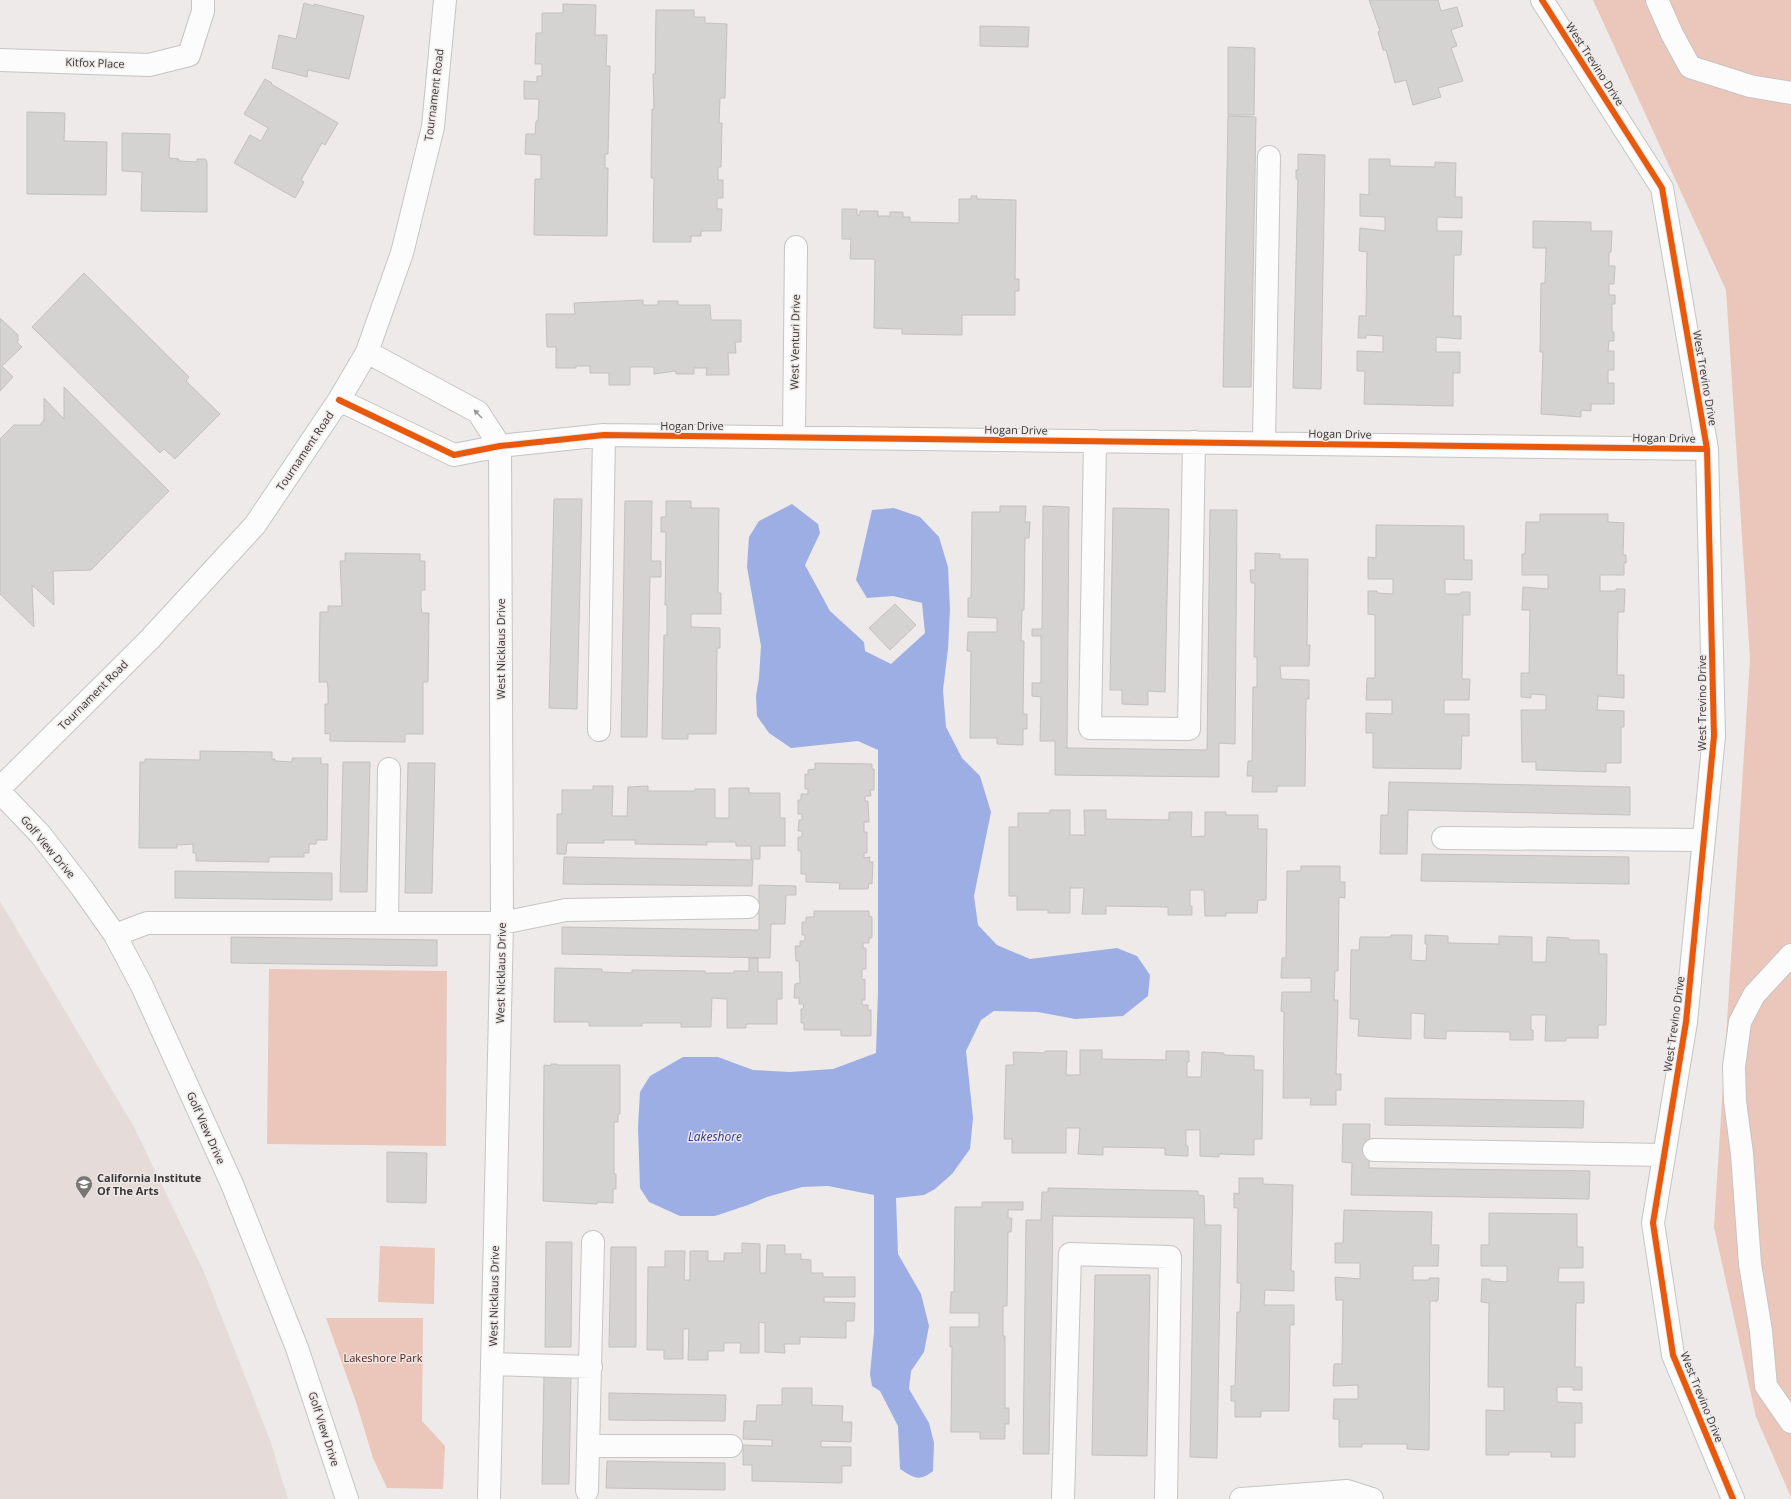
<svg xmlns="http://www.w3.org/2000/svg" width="1791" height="1499" viewBox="0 0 1791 1499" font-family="'Open Sans',sans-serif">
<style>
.built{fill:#e5dcd9}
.green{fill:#ebc6bb}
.water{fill:#9daee5}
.building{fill:#d5d3d2;stroke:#c3c1c0}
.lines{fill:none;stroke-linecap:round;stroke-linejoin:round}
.minor-casing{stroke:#c6c4c4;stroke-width:24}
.minor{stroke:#fcfcfc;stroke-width:22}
.cycleway-casing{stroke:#eee9e8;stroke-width:8}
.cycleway{stroke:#e8590c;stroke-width:6}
.oneway{fill:#9b9a9a}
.labels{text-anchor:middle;stroke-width:3;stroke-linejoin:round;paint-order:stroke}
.street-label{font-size:11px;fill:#3a3837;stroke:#eee9e8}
.poi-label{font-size:11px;font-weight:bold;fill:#3a3837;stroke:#eee9e8;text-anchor:start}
.park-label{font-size:11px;fill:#531909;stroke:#eee9e8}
.water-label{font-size:12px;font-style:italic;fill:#253691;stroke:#eee9e8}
</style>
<rect width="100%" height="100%" fill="#edeae9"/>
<path class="built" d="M0,901L134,1127L204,1272L270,1440L288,1499H0Z"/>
<path class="green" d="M1593,0H1791V1497L1756,1417L1714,1227L1750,659L1726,290Z
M269,969L447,971L446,1146L267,1144Z
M380,1246L435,1248L434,1304L378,1302Z
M326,1318H423L422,1421L445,1446L443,1489L387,1488L373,1458L356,1402Z"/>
<path class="water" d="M792,504L818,524L820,533L805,565L830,611L864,642L865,651L891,664L925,633L922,603L893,596L867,598L856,580L872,510L894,508L920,517L939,537L948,567L950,609L948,649L943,690L946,727L962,758L980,776L991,812L974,896L978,925L997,945L1030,959L1117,948L1137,956L1150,975L1148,996L1123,1016L1075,1019L1038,1012L994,1011L981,1020L966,1051L973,1118L970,1149L952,1174L935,1189L924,1195L896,1198L898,1254L921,1294L929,1326L924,1352L911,1371L909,1389L929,1423L934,1443L933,1471C919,1482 914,1478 900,1469L898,1426L880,1391L872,1386L870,1374L874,1332V1195L828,1186L802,1187L767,1197L748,1205L715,1216H680L649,1202L640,1188L638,1127L640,1092L650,1076L683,1057H718L753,1070L790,1072L833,1069L876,1053L878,991V750L858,741L791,748L769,733L757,716L756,696L759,678L761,646L747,567L749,537L759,521Z"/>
<path class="building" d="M1369,0H1438L1441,11L1457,7L1463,26L1451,30L1457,46L1451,48L1463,81L1438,88L1441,97L1413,105L1406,80L1395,83L1386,50H1383L1378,32L1380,31Z
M304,3L314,6V4L364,16L349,79L308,70L307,77L272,68L279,35L296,39Z
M563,4L596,5L595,35H607L606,66H610L608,154H605V168H608L607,236L534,235L535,179H541V155L525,154L526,134H535L536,121H538L539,99H524V81L537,82V76H542V64H535L536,33H542V13H563Z
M656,10H694V17H705V23L727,24L725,98H720L719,123H722L721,167H718V180H723V198H717V209H722L721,231H701V236H691V242H653L654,178H651L652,109H654L653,74H655Z
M980,26L1029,27L1028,47L980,46Z
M1228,47L1255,48L1254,115H1228Z
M265,79L272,83L271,84L338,123L325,145L322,143L301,180L304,182L295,198L234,163L250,135L261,141L268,128L244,114Z
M27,112L65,113L64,141L107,142L106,195L27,194Z
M1228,116L1256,117L1251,387H1223Z
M122,133L170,134L169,158L179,159V161L197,162V159H205L207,161V212L141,211L142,172L122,171Z
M1298,154L1325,155L1321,389L1293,388L1298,179H1296V170H1298Z
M1369,159H1390V166L1435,167V162L1456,163L1455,197H1462V218L1437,217V231H1462L1461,255H1454L1453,316H1461V339L1436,337V352H1460V373H1453V406L1364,404L1365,371H1357V351L1383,352V336L1366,335V338H1358L1359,316H1366L1367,252L1359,251L1360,228L1385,231V217L1360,216V194L1369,195Z
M971,196H977V199L1016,200L1015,279H1019V291H1015V315H962V335L902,334V329L874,328L875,259H850L851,239H842V209H857V215H860V211H878V216H890V212H903V217H910V222L959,223V199H971Z
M1533,221L1591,222V231H1612L1611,252H1609V266H1615L1614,284H1609V295H1615V304H1612V332H1614V341H1609L1608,351H1614V370H1608V383H1614V404H1591V411L1581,410V417L1541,414L1543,352H1540L1541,283H1545L1546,248H1533Z
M84,273L189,377L186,381L220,414L175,459L164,449L160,453L32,327Z
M643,300V305H658V301H678V305H710L711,320H741V342H735L736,353H728L729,375H706L707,368H694V374H676V371L654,374V367H630V385H609V373H590V366H576V368H556V347H547L546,314H575L574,303Z
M0,318L18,335V341L17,342L22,347L2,366L13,377L0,391Z
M64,387L169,491L91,570L53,571L54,605L32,585L34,627L0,594V439L14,425H40L44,420V398L64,419Z
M554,499H582L577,709L549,708Z
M625,501H652L651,561H661V577H650L647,737H621Z
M666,501H691V508H719L718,593H721V614H691V627L720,628V648H717L716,734H688V739H662L664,635H667V605H665L666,532H661V517H666Z
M1000,506H1026L1025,522H1030L1029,538H1025L1024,610H1022L1021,641H1024L1023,714H1027V729H1023V745L997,744V738H970L971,651H967L968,632H997V618L968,617V598H971L972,512H1000Z
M1043,506L1069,507L1067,748L1207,750L1210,510H1237L1235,744L1219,743V777L1055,775V741H1040L1041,697L1032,696V683H1041V636H1032V629H1042Z
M1113,508L1169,509L1165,692L1148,691V705L1122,704V690H1110Z
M1540,514H1608V522L1624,523L1623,555H1626V563H1624V575H1600V591H1616V589H1625L1624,612H1618L1617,675H1624V698L1598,696L1597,710L1624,711V727H1621V763H1606V772L1536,770V762H1522L1521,710H1546V695L1531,694V698L1521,697V673H1529L1530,610H1522L1523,587L1548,589V575H1522V554H1525L1526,522H1540Z
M1376,525L1464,526V560H1472V580L1445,579V594H1461V592H1470V615H1463L1462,679H1470L1469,700H1444V714H1469V736H1462L1461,769L1373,768V733H1366V713L1392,714V700H1366L1367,678H1375V615L1368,614V591H1377V593L1393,594V579H1368V557L1376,558Z
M345,553L420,554V561H425V590H421V607L422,613H429L428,682H423V734H405V742L330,741V733L325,734V704H328V688L327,682H319L320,612H328V606H342L340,561H345Z
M1255,553L1280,554V559H1308L1307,645H1310L1309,666H1280L1281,679L1309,680V699H1306L1305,786H1277V792H1252L1253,776H1247L1248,761H1252L1253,687H1257V657H1254L1255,583H1251L1250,570H1255Z
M895,604L916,625L890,650L869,628Z
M200,751L272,752V759H275V761L292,762V758H321V764H328L327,840H317L316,844H309V853H304V857H269V862L196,861V853H193V844L177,845V848H139L140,762H145V759L200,760Z
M343,762H370L367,892H340Z
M408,763H435L432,893H405Z
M815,763L872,764V769H874V790H870L871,796H865V801H868L869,822H864V832H867V853H864V858L870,857L869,862H873L872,884L869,883L868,889H839L840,883L806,882V874H801V851H798V837H802V831H798L799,820H802V814H798V800H801V794H808V789H805V774L808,775V770L815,769Z
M1389,782L1630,787V815L1408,810L1407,854H1380L1381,815H1388Z
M593,786H613L612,816H627L628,787L648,786V791H695V789H715V818H729V788H749V793H780V818H785V846H760V859H751V846H736V842H707V845L635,844V840H604V843H567L566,854H557V814H562V790H593Z
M1050,810H1070V835H1085L1084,810H1106V819L1169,820V812H1192L1191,837L1205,836V812H1226V815H1258V829H1267L1266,900H1258L1257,913H1226V916H1205L1204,890H1190V906H1192V915H1168V907L1106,906V914H1082L1084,888H1070V913H1048V910H1017V896H1009V827H1018V813H1050Z
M1422,854L1629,857V884L1421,881Z
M564,857L753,860L752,886L563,884Z
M1301,866H1340V882H1345V898L1339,897L1338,971H1335L1334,1000H1338L1336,1074H1341V1090H1336V1105H1310L1311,1098H1283L1284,1012L1281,1011L1282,992H1311V978H1281L1282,958H1286L1287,871H1301Z
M175,871L332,873V900L175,898Z
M759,885L796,886V895H786L785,924H771L770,958L562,954V927L759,930Z
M814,911H869V916L872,917V938H869V943H863V948H866V969H862V980L865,979V1000H862V1005H868V1010H871V1036H841V1030H804V1023H801V1009H803L804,1004H799V998H794L795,984L800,983L799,961H796L795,946H800V941H805V935H802V922H806V917H814Z
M1391,935H1412L1411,960L1426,961L1427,944H1425V935L1448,936V943L1499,944V936L1532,937V962H1546L1547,937L1569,938V940H1599V954H1607L1606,1025H1598V1038H1566V1041H1545L1546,1015H1531V1030H1533V1040H1510V1032L1446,1031V1039L1424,1038L1425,1014L1411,1013V1039L1358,1036L1359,1019H1350L1351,950H1359L1360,937H1391Z
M231,937L437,940V966L231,963Z
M749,958H758V972H782V999H777V1024H746V1028H727V999L712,998L711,1027H681V1023H642V1026H589V1022H554L555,968L602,969V972L632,973V970L705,971V973H734V971H749Z
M1080,1050H1102V1059L1166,1060V1051H1189V1062H1187V1077H1201L1202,1052L1224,1053V1055L1254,1056V1070H1263L1262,1139H1254V1155L1219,1154V1157L1200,1156V1130H1186V1146H1188V1156L1165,1155V1148L1103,1147V1155L1078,1154L1080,1128H1066V1153H1012V1139H1004L1006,1065H1014L1013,1052L1045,1053V1051H1067L1066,1075H1080Z
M551,1064H557V1065H620V1114H618V1122H614V1174H616V1189H613V1203L597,1202V1204L543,1201L544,1065L551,1066Z
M1385,1098L1584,1101L1583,1128L1385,1125Z
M1343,1124H1370L1369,1168L1590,1171L1589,1199L1351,1195L1352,1163L1342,1162Z
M387,1152L427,1153L426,1203L387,1202Z
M1239,1178H1263V1184L1293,1185L1291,1271H1294V1291L1265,1290L1264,1305H1294V1325H1290L1289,1411H1261V1417H1235V1401H1231V1386H1235L1237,1312H1240L1241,1283H1237L1238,1208H1234V1193L1239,1194Z
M1048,1188L1198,1191V1195L1204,1196L1205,1225H1221L1217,1458L1190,1457L1194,1218L1053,1216L1049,1454H1023L1026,1220H1041L1042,1192H1048Z
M982,1202H1023V1210H1008V1218H1012L1011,1232H1008L1007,1306H1003V1336H1005V1408H1009V1424H1005V1439H980V1432H951L952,1346L950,1347V1327H979V1313H950L951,1292H954L955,1207H982Z
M1344,1210L1432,1212L1431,1245H1439L1438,1266H1413V1280H1429V1278H1439L1438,1301H1430L1429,1450L1407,1449V1444H1362V1447H1339V1419H1333L1334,1399H1358V1385L1333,1386L1334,1364H1342L1343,1300H1336L1335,1277L1360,1279V1263H1335V1243H1343Z
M1489,1213L1577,1214V1247H1583V1268H1559L1558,1282H1584V1303H1576L1575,1367H1582V1390H1573V1387H1557V1402L1582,1403V1423H1575V1457H1551V1452H1509V1455H1486V1410L1504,1411V1387H1488L1489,1303L1481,1302L1482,1279H1490V1281L1507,1282V1266H1481V1245H1489Z
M546,1242H572L571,1347H545Z
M742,1243L760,1244V1273H766L767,1245H785V1254H801V1259L811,1260V1273H823V1277H855V1297H824V1302L855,1303L854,1321H846V1338L800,1337V1344H784L785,1353L765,1352V1323L759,1322V1353H740L741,1343H724V1351H708V1360H688L689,1329H683V1359H664V1350H647L648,1267H665V1251H685L684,1280H690V1251H708V1261H724V1253H742Z
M611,1247H636V1347H609Z
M1095,1275H1150L1147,1456L1092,1455Z
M544,1374L571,1375L569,1484H542Z
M782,1388H812V1405L843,1406L842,1422H852L851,1442L821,1441V1447H851V1466H842V1483L752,1481V1465H743V1445L772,1446V1440L743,1439L744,1421H756L757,1405H782Z
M609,1393L726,1395L725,1421L609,1420Z
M607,1461L725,1463V1490L606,1488Z"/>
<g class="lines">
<g class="minor-casing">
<path id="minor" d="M1542,0L1662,188L1707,449L1714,736L1686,1022L1653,1223L1673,1355L1733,1499
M1657,0L1672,34L1690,67L1750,86L1791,93
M0,60L149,65L189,55L203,11V0
M367,352L478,412L500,446
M339,400L454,455L500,446L604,435L1707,449
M794,437L796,247
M1095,441L1090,728L1189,729L1194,442
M1264,443L1269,157
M599,730L604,435
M0,788L150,639L255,525L339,400L367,352L402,253L433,127L445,0
M0,792L40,834L82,888L115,935L142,986L232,1184L297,1348L347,1499
M1443,838L1703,840
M387,923L389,769
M115,935L147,923H502L566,910L748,907
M1791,955L1754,995L1740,1022L1734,1067L1735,1101L1742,1154L1750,1264L1761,1331L1766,1386L1791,1422
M1374,1150L1664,1155
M492,1364L591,1367
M589,1446H731
M587,1491L593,1242
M489,1499L502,923L500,446
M1063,1499L1070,1254L1170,1257L1166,1499
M1241,1499L1347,1491L1372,1499"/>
</g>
<use href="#minor" class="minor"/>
<g class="cycleway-casing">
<path id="cycleway" d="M1542,0L1662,188L1707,449L1714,736L1686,1022L1653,1223L1673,1355L1733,1499
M339,400L454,455L500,446L604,435L1707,449"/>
</g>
<use href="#cycleway" class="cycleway"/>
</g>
<defs><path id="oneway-solid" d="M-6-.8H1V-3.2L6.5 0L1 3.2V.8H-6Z"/></defs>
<use class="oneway" href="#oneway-solid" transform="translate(478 414) rotate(-134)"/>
<defs>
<g id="university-pin" transform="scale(0.9)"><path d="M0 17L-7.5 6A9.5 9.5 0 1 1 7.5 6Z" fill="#797675" stroke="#eee9e8"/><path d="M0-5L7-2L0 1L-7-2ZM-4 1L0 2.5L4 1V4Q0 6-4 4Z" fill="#fff"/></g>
</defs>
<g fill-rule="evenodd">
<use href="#university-pin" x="84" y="1184"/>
</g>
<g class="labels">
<g class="street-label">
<text transform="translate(95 63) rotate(2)" y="4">Kitfox Place</text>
<text transform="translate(1595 64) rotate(57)" y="4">West Trevino Drive</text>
<text transform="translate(434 95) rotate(-83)" y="4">Tournament Road</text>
<text transform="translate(795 342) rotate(-89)" y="4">West Venturi Drive</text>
<text transform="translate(1705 378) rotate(80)" y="4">West Trevino Drive</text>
<text x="692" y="430">Hogan Drive</text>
<text transform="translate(1016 430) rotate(1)" y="4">Hogan Drive</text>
<text transform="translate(1340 434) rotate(1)" y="4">Hogan Drive</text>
<text transform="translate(1664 438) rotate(1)" y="4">Hogan Drive</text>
<text transform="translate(305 451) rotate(-56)" y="4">Tournament Road</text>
<text transform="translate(501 649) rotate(-90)" y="4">West Nicklaus Drive</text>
<text transform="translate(93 695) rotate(-45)" y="4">Tournament Road</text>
<text transform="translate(1702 703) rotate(-90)" y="4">West Trevino Drive</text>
<text transform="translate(48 847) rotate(50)" y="4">Golf View Drive</text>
<text transform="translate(501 973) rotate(-89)" y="4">West Nicklaus Drive</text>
<text transform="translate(1674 1024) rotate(-82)" y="4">West Trevino Drive</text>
<text transform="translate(206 1128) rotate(66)" y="4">Golf View Drive</text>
<text transform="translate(494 1296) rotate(-89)" y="4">West Nicklaus Drive</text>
<text transform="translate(1702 1397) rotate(68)" y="4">West Trevino Drive</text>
<text transform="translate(324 1429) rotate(72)" y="4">Golf View Drive</text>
</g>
<g class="poi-label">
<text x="97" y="1182">California Institute<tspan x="97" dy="13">Of The Arts</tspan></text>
</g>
<g class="park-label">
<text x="383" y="1362">Lakeshore Park</text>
</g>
<g class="water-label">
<text x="715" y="1141">Lakeshore</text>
</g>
</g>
</svg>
